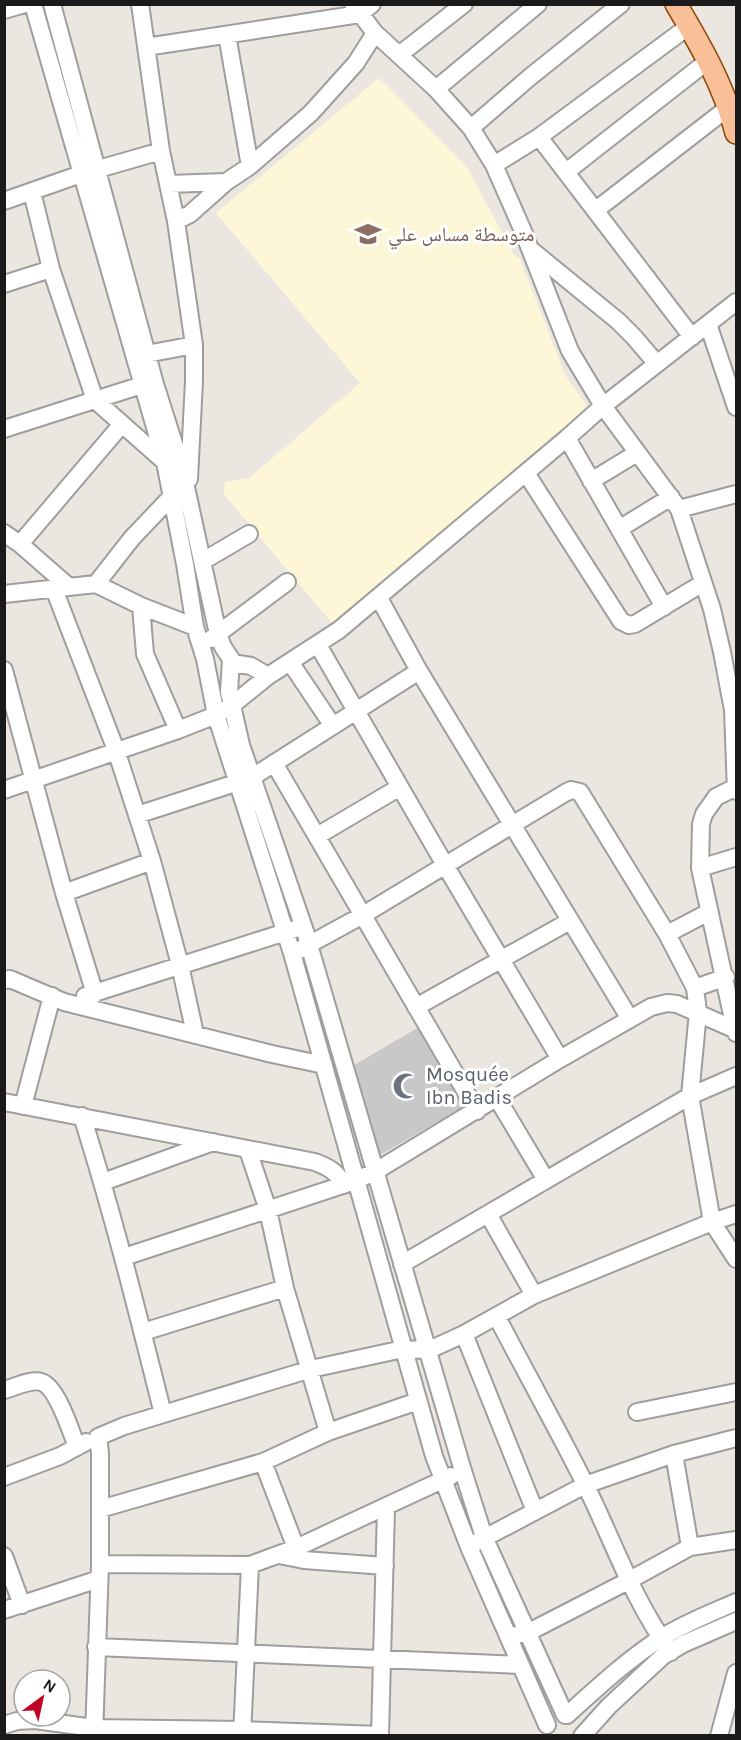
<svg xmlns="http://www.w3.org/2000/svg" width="741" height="1740" viewBox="0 0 741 1740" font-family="Karla,'Noto Naskh Arabic',sans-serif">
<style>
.education{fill:#fef7d7}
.religious{fill:#c8c8c8}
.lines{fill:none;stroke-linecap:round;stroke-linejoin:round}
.minor-casing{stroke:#9e9e9e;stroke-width:20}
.major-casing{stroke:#8d4904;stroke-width:24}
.minor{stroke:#fff;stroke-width:16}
.major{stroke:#f9bf98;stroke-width:21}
.labels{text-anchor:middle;stroke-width:6;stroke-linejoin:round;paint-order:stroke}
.education-label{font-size:20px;fill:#785e54;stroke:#fff;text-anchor:start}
.worship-label{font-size:20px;fill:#5b616d;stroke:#fff;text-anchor:start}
</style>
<rect width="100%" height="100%" fill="#ece6e0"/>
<path class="education" d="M379,78L467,167L514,255L520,259L565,375L588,408L336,628L224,494L225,482L249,478L360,383L216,213Z"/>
<path class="religious" d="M419,1027L465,1106L380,1155L351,1067Z"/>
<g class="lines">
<g class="minor-casing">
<path id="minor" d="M33,4L165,462L185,564L195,627L205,659L216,715L292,953L434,1456L469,1547L547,1725
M52,4L155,384L182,469L218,634L223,647L231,659L229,692L241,745L305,931L463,1471L484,1537L565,1715
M140,4L161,151L176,221L194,345V381L189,479
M353,4L375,33L436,89L471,128L494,165L523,231L570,351L603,406L679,509L712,609L722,652L733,710L736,791
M4,10L25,4
M227,35L250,166
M146,47L360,14L372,4
M399,55L464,4
M436,89L538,4
M471,128L530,77L621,4
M539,137L692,337
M494,165L539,137L689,26
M566,172L709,60
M168,184L226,182
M32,192L51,269L95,400L165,462
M4,201L81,174L161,151
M596,210L729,107
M176,221L190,214L226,182L250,166L311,113L356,63L375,33
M530,249L618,321L634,337L657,364
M4,284L51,269
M708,324L736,407
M136,356L194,345
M4,429L142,385L151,384
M567,438L664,607
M526,473L621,621L629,625L635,624L703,583
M591,481L637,453
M679,509L736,494
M619,529L671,497
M4,533L20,544L68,586
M20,544L122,424
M203,561L249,534
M96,584L132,538L172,496
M54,589L116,750L152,861L180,965L195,1034
M4,594L96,584L141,606L195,627
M379,598L419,671L630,1019
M141,606L145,654L178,730
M211,639L287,582
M318,645L445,865L560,1059
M290,662L333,726
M232,663L251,666L268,676
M4,670L64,893L95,994
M274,763L477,1111
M736,787L716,797L704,814L701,824L700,868L736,1033
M4,790L178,730L216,715L231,706L268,676L339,630L567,438L603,406L736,302
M137,815L251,778L419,671
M317,836L400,787
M700,868L736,857
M64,893L152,861
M667,934L709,912
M4,980L10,979L64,1002L272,1054L324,1065
M695,988L726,977
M85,996L295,929
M416,1007L570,921
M497,1098L546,1180
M4,1102L315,1162C328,1167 338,1172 343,1185
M23,1106L52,996
M82,1116C113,1214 138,1314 163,1414
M248,1150L268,1210L285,1288L328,1432
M103,1182L213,1142
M488,1214L534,1295
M736,1214L712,1222L736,1259
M124,1257L355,1181L376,1171L560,1059L651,1007L667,1003L677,1004L736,1030
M402,1264L690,1096L736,1076
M497,1317C526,1373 557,1428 585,1484C613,1540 633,1601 671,1652
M143,1332L285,1288
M464,1334L535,1511
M4,1390C15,1387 31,1379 41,1382C57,1386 71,1432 77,1447
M637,1412L736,1392
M674,1454L690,1547
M263,1462L296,1548
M4,1477L60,1456L86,1442
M100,1509L263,1462L328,1432L418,1401
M475,1543L585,1485L674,1454L736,1438
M279,1555L304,1560L385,1566
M4,1556L22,1605
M100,1564L250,1565L296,1548L451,1476
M4,1610L99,1579
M516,1635L527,1633L628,1581L690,1547L736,1540
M96,1647L521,1665
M567,1715C597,1688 627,1660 661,1638C685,1623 711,1613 736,1602
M4,1725L17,1721L35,1720L94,1728L243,1730L380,1735
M94,1736L100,1564V1453L98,1437L124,1426L311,1369L403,1349L429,1350L464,1334L534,1295L712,1222L690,1096L698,1012L695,988L667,934L580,792L571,790L565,793L363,915L299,950
M242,1736L250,1565
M380,1736L386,1508
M582,1736L609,1706L663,1656L683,1644L736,1621
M719,1736L736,1673"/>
</g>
<g class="major-casing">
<path id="major" d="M676,4C701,46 724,86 736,133"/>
</g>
<use href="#minor" class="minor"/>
<use href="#major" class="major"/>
</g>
<defs>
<g id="school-bare" transform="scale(2.07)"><path d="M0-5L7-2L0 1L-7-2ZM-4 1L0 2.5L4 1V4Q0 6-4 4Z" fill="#8d6e63" stroke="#fff" stroke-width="2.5" paint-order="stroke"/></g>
<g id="mosque-bare" transform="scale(2.07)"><path d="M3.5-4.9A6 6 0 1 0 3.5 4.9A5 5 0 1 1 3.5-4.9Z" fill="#6b7280" stroke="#fff" stroke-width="2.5" paint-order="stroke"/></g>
</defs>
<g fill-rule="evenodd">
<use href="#school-bare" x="368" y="234"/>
<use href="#mosque-bare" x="406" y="1086"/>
</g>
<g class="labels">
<g class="education-label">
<text x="388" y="241">متوسطة مساس علي</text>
</g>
<g class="worship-label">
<text x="426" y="1081">Mosquée<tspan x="426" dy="23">Ibn Badis</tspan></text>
</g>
</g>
<rect width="741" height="1740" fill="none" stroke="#1a1a1a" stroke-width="12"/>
<g transform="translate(42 1698) rotate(33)"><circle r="28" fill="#ffffff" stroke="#a3a3a3" stroke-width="1.5"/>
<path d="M0-4.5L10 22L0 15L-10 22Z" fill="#c00524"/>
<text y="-9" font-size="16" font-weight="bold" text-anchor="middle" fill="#1a1a1a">N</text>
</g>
</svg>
